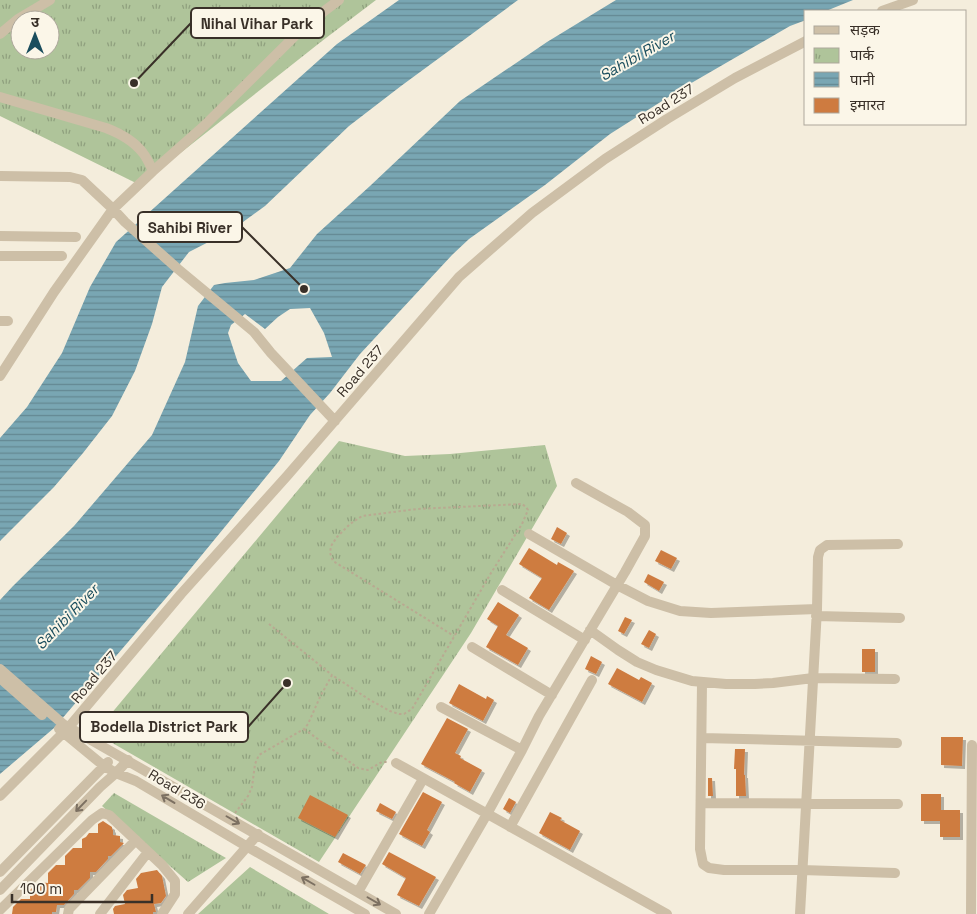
<svg xmlns="http://www.w3.org/2000/svg" width="977" height="914" viewBox="0 0 977 914" font-family="'Space Grotesk','Noto Sans Devanagari',sans-serif">
<style>
.park{fill:url(#park-tufts);fill-rule:evenodd}
.water{fill:url(#water-rules);fill-rule:evenodd}
.building{fill:#ce7b40;filter:url(#shadow)}
.lines{fill:none;stroke-linecap:round;stroke-linejoin:round}
.path{stroke:#b9a991;stroke-width:2;stroke-dasharray:2.5 2.5;stroke-linecap:butt}
.minor{stroke:#cdbfa7;stroke-width:10}
.oneway{stroke:#7c7061}
.labels{text-anchor:middle;stroke-width:4;stroke-linejoin:round;paint-order:stroke}
.street-label{font-size:14px;fill:#393028;stroke:#fbf6e8}
.water-label{font-size:15px;font-style:italic;fill:#1a4d5d;stroke:#fbf6e8}
.leader{fill:none;stroke:#393028;stroke-width:2}
.callout-dot{fill:#393028;stroke:#fbf6e8;stroke-width:2}
.callout{fill:#fbf6e8;stroke:#393028;stroke-width:2}
.callout-label{font-size:15px;text-anchor:middle;font-weight:bold;fill:#393028}
</style>
<defs>
<pattern id="park-tufts" width="24" height="20" patternUnits="userSpaceOnUse" patternTransform="scale(1.25)"><rect width="24" height="20" fill="#afc49a"/><path d="M3 7l-1-3M5 7V3M7 7l1-3M15 17l-1-3M17 17v-4M19 17l1-3" fill="none" stroke="#8fa07e"/></pattern>
<pattern id="water-rules" width="6" height="5" patternUnits="userSpaceOnUse" patternTransform="scale(1.25)"><rect width="6" height="5" fill="#79a6b3"/><path d="M0 2.5h6" fill="none" stroke="#648892"/></pattern>
<filter id="shadow"><feDropShadow dx="3" dy="3" stdDeviation="0" flood-color="#0004"/></filter>
</defs>
<rect width="100%" height="100%" fill="#f4eddc"/>
<path class="park" d="M0,0H376L322,41L140,185L0,116ZM20,20H50V50H20Z
M339,441L405,456L450,454L545,445L557,486L471,633L319,862L95,733Z
M114,793L226,858L188,882L102,806Z
M250,867L329,914H198Z"/>
<path class="water" d="M399,0H518L401,86L349,126L265,206L232,230L189,252L162,287L152,324L135,371L112,416L83,453L54,487L0,541V438L27,407L62,353L90,287L116,242L337,44Z
M616,0H853L826,11H806V20L790,26L681,89L610,134L545,185L469,239L452,255L360,354L330,393L310,415L279,461L178,584L54,728L0,774V600L13,586L74,526L152,435L185,362L198,306L214,285L225,283L254,280L290,268L317,234L370,186L460,101L547,42ZM310,308L324,333L332,357L307,358L281,381H251L238,363L228,333L231,325L245,314L265,329L278,317L290,309Z"/>
<path class="building" d="M557,527L567,533L561,544L551,539Z
M529,548L557,565L558,562L574,571L549,610L529,598L542,578L519,564Z
M661,550L677,558L671,569L655,561Z
M648,574L664,582L659,591L644,582Z
M498,602L519,615L506,635L528,648L518,665L486,647L498,626L487,619Z
M625,617L632,620L624,634L618,631Z
M649,630L656,634L649,648L641,644Z
M862,649H875V672H862Z
M591,656L602,662L596,674L585,669Z
M617,668L639,680L641,677L652,683L642,702L608,684Z
M459,684L486,699L487,696L494,700L483,721L449,703Z
M447,718L468,729L455,753L461,756L460,758L482,770L470,792L454,783L455,782L421,764Z
M941,737H963L962,766L941,765Z
M735,749H745L744,775H745L746,796H736V769H734Z
M708,778H712L713,796H708Z
M423,792L442,802L427,830L430,832L422,846L399,834Z
M921,794H941V810H960V837H940V821H921Z
M310,795L348,815L335,837L298,818Z
M509,798L516,802L510,813L503,809Z
M380,803L396,812L392,819L376,811Z
M550,812L562,818L560,820L580,831L570,850L539,833Z
M103,821L112,827V829L113,830V835L120,836V842L124,843L111,856H108V859L96,872H90V878L78,890H74V894L64,905H57L56,912H52V914H12L13,907L21,899H30V890L38,882L48,883V873L56,865H65V856L73,848H82V839L86,837L89,833H98V824Z
M389,852L436,877L419,906L397,895L406,878L382,864Z
M343,853L366,865L360,874L338,862Z
M157,870L162,876L166,896L161,903L154,904L156,912H153V914H114L113,909L115,906L125,904L123,895L127,890L138,888L136,879L141,873Z"/>
<g class="lines">
<path class="path" d="M269,624L332,675
M304,729L358,768L368,770L382,762H387
M235,813L248,796L252,787L255,764L259,755L304,729L308,724L320,697L332,675L370,700L390,711L399,714H404L412,709L491,573L522,524L528,510L526,507L522,504L417,509L362,516L350,524L337,537L331,546L330,553L333,561L454,636"/>
<path class="minor" d="M882,11L913,0
M0,34L18,19L50,0
M0,97L106,128C119,133 134,141 143,153C147,158 150,165 153,171
M0,176L70,177L82,180L113,209L125,222L178,269L254,332L271,353L335,421
M0,236L76,237
M0,256H62
M0,321H8
M0,376L54,292L113,209L153,171L204,126L307,24L339,0
M529,534L617,585L648,601L680,611L711,613L817,609
M502,590L585,640
M816,616L900,618
M590,630L618,650L637,662L656,670L692,681L726,684H755L773,683L813,678L895,679
M472,647L552,695
M0,669L63,724L396,914
M0,678L42,715
M702,683L700,849L703,864L709,868L724,870H802L895,873
M441,707L522,750
M59,729L104,766L116,773L136,781L246,846L365,914
M702,738L897,743
M396,763L667,914
M0,796L69,727L181,594L287,476L459,277L532,213L605,159L667,119L735,78L806,41
M701,803L898,804
M510,827L592,680
M0,872L108,762
M0,890L100,787L116,773L128,760
M358,892L423,779
M0,910L92,820L102,813L109,815L162,865L175,881V894L162,914
M68,914L69,909L136,840
M100,914L148,852
M188,914L258,834
M429,914L487,814L522,750L539,716L625,572L645,536V525L628,512L576,483
M800,914L817,609L818,557L820,550L827,545L898,544
M971,914L972,745"/>
</g>
<defs><path id="oneway-shaft" d="M-6 0H5M1.5-3L5.5 0L1.5 3" fill="none" stroke-width="1.6" stroke-linecap="round" stroke-linejoin="round" transform="scale(1.25)"/></defs>
<g class="oneway">
<use href="#oneway-shaft" transform="translate(168 799) rotate(-149)"/>
<use href="#oneway-shaft" transform="translate(81 806) rotate(134)"/>
<use href="#oneway-shaft" transform="translate(233 820) rotate(30)"/>
<use href="#oneway-shaft" transform="translate(308 881) rotate(-150)"/>
<use href="#oneway-shaft" transform="translate(374 901) rotate(30)"/>
</g>
<g class="labels">
<g class="street-label">
<text transform="translate(666 104) rotate(-32)" y="5">Road 237</text>
<text transform="translate(360 371) rotate(-49)" y="5">Road 237</text>
<text transform="translate(94 677) rotate(-50)" y="5">Road 237</text>
<text transform="translate(177 789) rotate(31)" y="5">Road 236</text>
</g>
<g class="water-label">
<text transform="translate(637 56) rotate(-30)" y="5">Sahibi River</text>
<text transform="translate(67 617) rotate(-46)" y="5">Sahibi River</text>
</g>
</g>
<path class="leader" d="M134 83L191 23M304 289L242 227M287 683L248 727"/>
<g class="callout-dot">
<circle cx="134" cy="83" r="5"/>
<circle cx="304" cy="289" r="5"/>
<circle cx="287" cy="683" r="5"/>
</g>
<g class="callout">
<rect x="191" y="8" width="133" height="30" rx="5"/>
<rect x="138" y="212" width="104" height="30" rx="5"/>
<rect x="80" y="712" width="168" height="30" rx="5"/>
</g>
<g class="callout-label">
<text x="257" y="29">Nihal Vihar Park</text>
<text x="190" y="233">Sahibi River</text>
<text x="164" y="732">Bodella District Park</text>
</g>
<rect x="804" y="10" width="162" height="115" fill="#fbf6e8" stroke="#ada79b"/>
<rect x="814" y="26" width="25" height="8" fill="#cdbfa7" stroke="#ada79b"/>
<text x="850" y="35" font-size="15" fill="#393028">सड़क</text>
<rect x="814" y="48" width="25" height="15" fill="url(#park-tufts)" stroke="#ada79b"/>
<text x="850" y="60" font-size="15" fill="#393028">पार्क</text>
<rect x="814" y="72" width="25" height="15" fill="url(#water-rules)" stroke="#ada79b"/>
<text x="850" y="85" font-size="15" fill="#393028">पानी</text>
<rect x="814" y="98" width="25" height="15" fill="#ce7b40" stroke="#ada79b"/>
<text x="850" y="110" font-size="15" fill="#393028">इमारत</text>
<g transform="translate(35 35)"><circle r="24" fill="#fbf6e8" stroke="#ada79b"/>
<path d="M0-4L9 19L0 12L-9 19Z" fill="#1a4d5d"/>
<text y="-8" font-size="14" font-weight="bold" text-anchor="middle" fill="#393028">उ</text>
</g>
<path d="M12 894v8h140v-8" fill="none" stroke="#393028" stroke-width="2.5"/>
<text x="20" y="894" font-size="15" fill="#393028" stroke="#fbf6e8" stroke-width="4" paint-order="stroke">100 m</text>
</svg>
